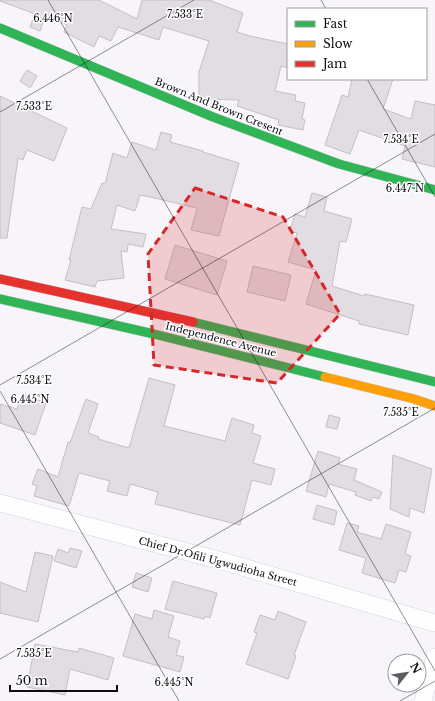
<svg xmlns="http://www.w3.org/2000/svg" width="435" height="701" viewBox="0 0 435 701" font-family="'Libre Baskerville',serif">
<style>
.building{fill:#e2dde3;stroke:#c3bfc4}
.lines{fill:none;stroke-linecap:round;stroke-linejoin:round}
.street-casing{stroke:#d3d1d7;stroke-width:18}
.fast-casing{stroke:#d3d1d7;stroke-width:10}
.slow-casing{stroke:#d3d1d7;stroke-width:10}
.jam-casing{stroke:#d3d1d7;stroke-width:10}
.street{stroke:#fefefe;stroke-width:17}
.fast{stroke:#30b455;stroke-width:9}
.slow{stroke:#ff9f0a;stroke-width:9}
.jam{stroke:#e5322d;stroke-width:9}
.marked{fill:#d62828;fill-opacity:0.2;stroke:#d62828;stroke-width:3;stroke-dasharray:8 5;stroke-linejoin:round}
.ticks{fill:none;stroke:#0e0b12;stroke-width:1;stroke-opacity:0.45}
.labels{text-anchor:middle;stroke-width:3;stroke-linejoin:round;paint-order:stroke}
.street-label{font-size:10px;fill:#0e0b12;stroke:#fff}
.ticks-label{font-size:10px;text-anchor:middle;fill:#0e0b12;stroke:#fff;stroke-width:3;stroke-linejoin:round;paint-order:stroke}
</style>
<rect width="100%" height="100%" fill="#f7f5fa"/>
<path class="building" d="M0,0H99L137,19L142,0H209L243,13L237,32L250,36L288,44V68L281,66L275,91L296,95L295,101L305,103L302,119L305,120L303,130L278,125L279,120L237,106L239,100L203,99L199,97V72L209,41L163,27L159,40L118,27L111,41L99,36L94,47L64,32L67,25L46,14L40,31L30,27L35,14L0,1Z
M27,70L37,76L30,88L20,81Z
M352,79H393L383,109L411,119L415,101L435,105V167L402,159L405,146L359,130L350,154L325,145L342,95L348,97Z
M0,96L67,128L54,161L27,150L23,160L18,158L7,238H0Z
M161,132L172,135L170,142L203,151V152L239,163L219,236L191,230L197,208L150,197L140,195L135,211L117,205L111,229L146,234L143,247L128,244L127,252L121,251L124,278L97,281L95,287L65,280L71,260H69L82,207L91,209L102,183L105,184L113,153L127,158L132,142L156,150Z
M312,193L327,197L324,211L352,219L346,242L340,241L332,286L364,296L365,294L414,305L408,335L359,324V321L306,304L316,270L288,262L297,233L290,231L295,214L305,217Z
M175,245L227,261L217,295L165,279Z
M253,266L291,275L285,301L247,292Z
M149,378L175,385L164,426L225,441L232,418L254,425L252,433L261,436L253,463L275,469L271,485L252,480L240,525L155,504L158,492L130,484L127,496L107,491L110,481L79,473L69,506L34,496L37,486L32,484L38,469L58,477L68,442L70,443L86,399L98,404L88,433L99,437L98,439L129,448Z
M22,394L46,403L35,435L0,423V404L17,409Z
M329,415L340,418L337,429L326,427Z
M318,451L340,458L338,464L357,469L354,480L382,492L379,499L373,497L371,501L355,495L356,492L329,484L326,497L306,491Z
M393,455L432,469L424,513L410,508L409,517L390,509Z
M317,505L337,511L334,525L313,519Z
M347,523L359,526L357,532L381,539L386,524L411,532L405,554L411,556L406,572L399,570L395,583L362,573L366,558L339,550Z
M70,548L82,551L76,568L54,561L58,549L68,553Z
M35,552L53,556L38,622L0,613V582L26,592Z
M136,573L152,578L148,592L132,587Z
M173,581L217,593L210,618L205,616L204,619L165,609Z
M154,610L174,616L168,637L180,641L176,655L184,657L180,672L123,656L135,614L152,619Z
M278,611L306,622L294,655L296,656L288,679L246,664L257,633L254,632L260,615L275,620Z
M35,644L78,652L79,648L114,658L108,680L70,669L65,695L27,687Z"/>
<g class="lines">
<g class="street-casing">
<path id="street" d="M0,503L222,561L435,623
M423,701L435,657"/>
</g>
<g class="fast-casing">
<path id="fast" d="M0,28L213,117L339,164L435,190
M0,299L154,334L325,377
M193,322L435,382"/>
</g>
<g class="slow-casing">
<path id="slow" d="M325,377L414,399L435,406"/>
</g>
<g class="jam-casing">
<path id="jam" d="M0,279L193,322"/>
</g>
<use href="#street" class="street"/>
<use href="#fast" class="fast"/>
<use href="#slow" class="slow"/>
<use href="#jam" class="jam"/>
</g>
<path class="marked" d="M195,188L283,217L340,314L277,383L154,365L148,254Z"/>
<path class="ticks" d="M48,0L435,671M321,0L326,9M367,79L435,197M0,112L194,0M0,385L435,134M0,391L179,701M0,659L435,408M400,701L435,681"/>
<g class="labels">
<g class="street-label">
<text transform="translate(219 106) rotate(22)" y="4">Brown And Brown Cresent</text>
<text transform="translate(221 339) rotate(14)" y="4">Independence Avenue</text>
<text transform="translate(218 561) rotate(15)" y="4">Chief Dr.Ofili Ugwudioha Street</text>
</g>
</g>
<g class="ticks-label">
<text x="185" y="18">7.533°E</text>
<text x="53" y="22">6.446°N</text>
<text x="34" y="110">7.533°E</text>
<text x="401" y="143">7.534°E</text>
<text x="405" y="192">6.447°N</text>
<text x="34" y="384">7.534°E</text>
<text x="30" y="403">6.445°N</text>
<text x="401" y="416">7.535°E</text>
<text x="34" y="657">7.535°E</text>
<text x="174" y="686">6.445°N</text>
</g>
<rect x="287" y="8" width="140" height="72" fill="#ffffff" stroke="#9f9da0"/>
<rect x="295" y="21" width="20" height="6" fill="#30b455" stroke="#9f9da0"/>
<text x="323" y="28" font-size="12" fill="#0e0b12">Fast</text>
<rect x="295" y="41" width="20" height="6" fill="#ff9f0a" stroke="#9f9da0"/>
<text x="323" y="48" font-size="12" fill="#0e0b12">Slow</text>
<rect x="295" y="61" width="20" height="6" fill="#e5322d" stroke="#9f9da0"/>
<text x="323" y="68" font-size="12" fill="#0e0b12">Jam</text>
<g transform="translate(407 673) rotate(60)"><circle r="19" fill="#ffffff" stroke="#9f9da0"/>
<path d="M0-3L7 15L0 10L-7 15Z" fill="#605d63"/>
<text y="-6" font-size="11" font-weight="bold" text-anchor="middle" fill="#0e0b12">N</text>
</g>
<path d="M10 685v6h107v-6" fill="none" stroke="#0e0b12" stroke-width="2"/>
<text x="16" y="685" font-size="12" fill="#0e0b12" stroke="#ffffff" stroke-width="3" paint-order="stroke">50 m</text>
</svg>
